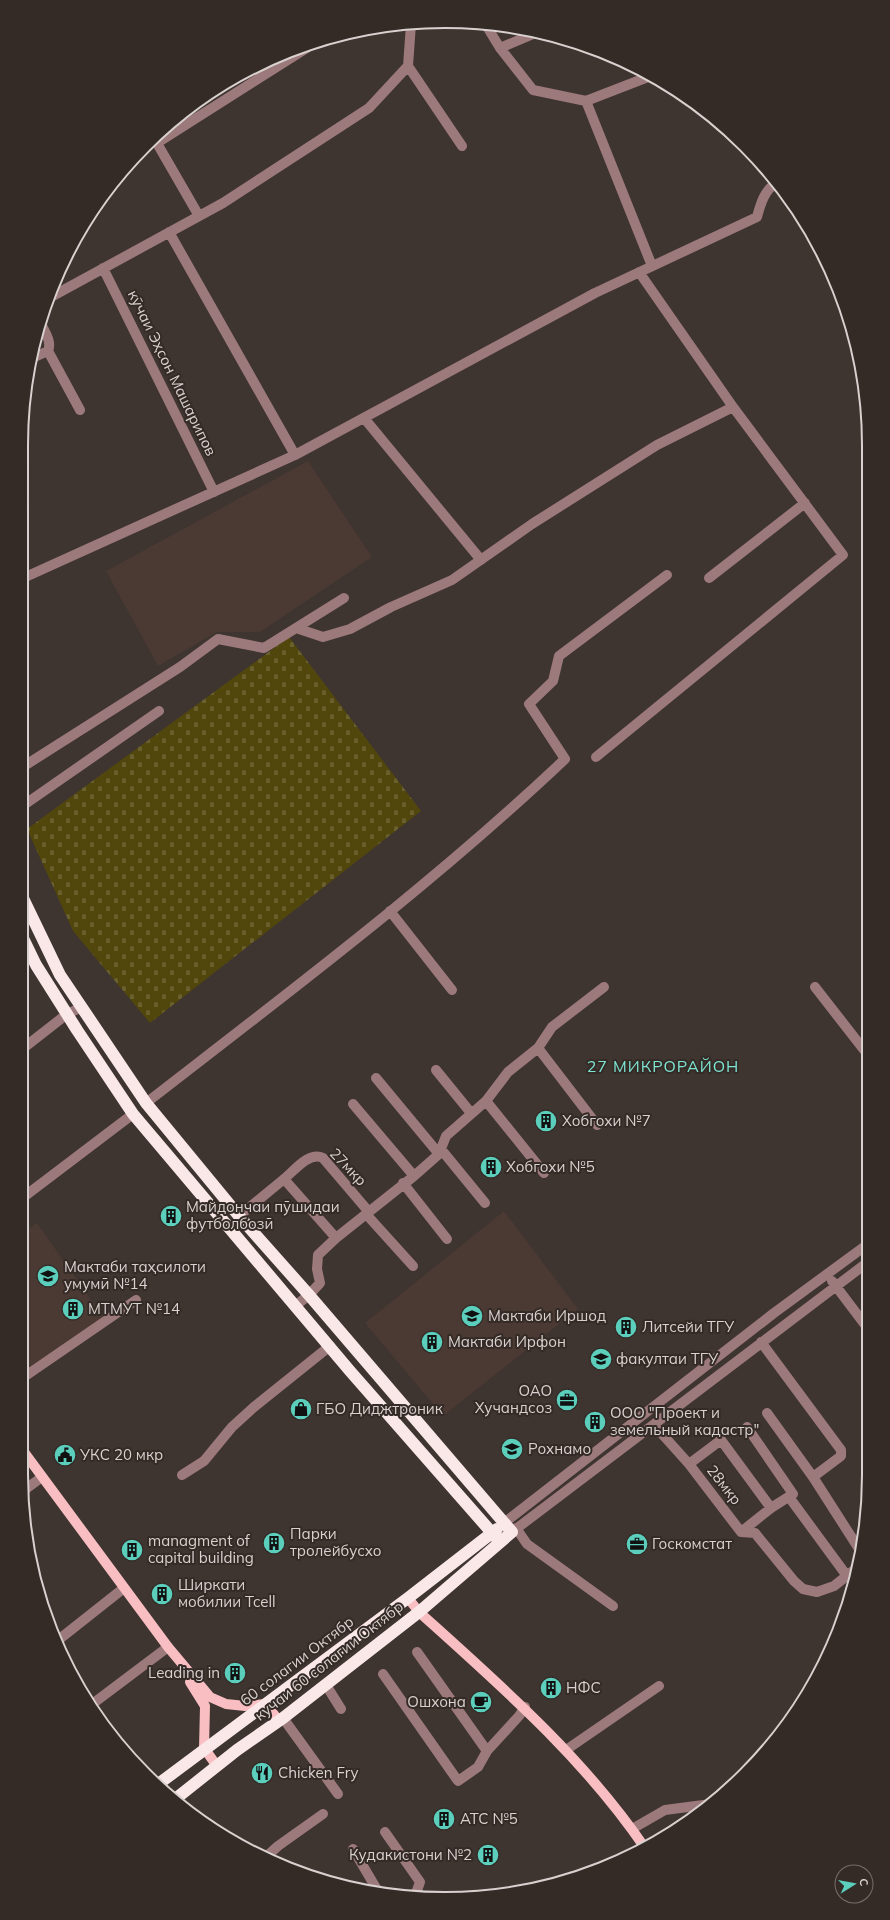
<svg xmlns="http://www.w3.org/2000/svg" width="890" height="1920" viewBox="0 0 890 1920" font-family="Mulish,sans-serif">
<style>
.built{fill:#4b3a33}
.cemetery{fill:url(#cemetery-stones)}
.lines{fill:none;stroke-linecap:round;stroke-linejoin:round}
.minor{stroke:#9c797a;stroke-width:10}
.major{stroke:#f8bec1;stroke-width:10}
.highway{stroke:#fae8e9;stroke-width:12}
.labels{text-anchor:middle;stroke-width:4;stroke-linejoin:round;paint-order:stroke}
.street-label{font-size:15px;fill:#d8d1cf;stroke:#342a26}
.poi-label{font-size:15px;fill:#d8d1cf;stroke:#342a26;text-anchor:start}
.neighbourhood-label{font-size:16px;letter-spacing:1px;fill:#7de4d2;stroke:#342a26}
.rim{fill:none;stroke:#d8d1cf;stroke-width:2}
</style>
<defs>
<pattern id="cemetery-stones" width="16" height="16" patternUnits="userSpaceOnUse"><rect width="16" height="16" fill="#51460c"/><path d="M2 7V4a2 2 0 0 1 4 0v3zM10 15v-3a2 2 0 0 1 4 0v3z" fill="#69602e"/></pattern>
</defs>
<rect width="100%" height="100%" fill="#3e3430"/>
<path class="built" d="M308,461L372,557L260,632H217L158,666L106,571Z
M504,1211L578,1309L443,1416L365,1323Z
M37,1223L104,1318L21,1377V1234Z"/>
<path class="cemetery" d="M289,637L421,811L150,1023L73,931L27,829Z"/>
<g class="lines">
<path class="minor" d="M486,25L500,48L533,90L586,101L652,266
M500,48L538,32
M408,66L462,146
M586,101L648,77
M154,138L199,216
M157,143L313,44
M169,232L295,455
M103,268L214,492
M49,298L223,203L369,108L408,66L411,24
M48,351L80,410
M30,359L48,351C52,342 45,332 41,324
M364,418L481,560
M709,578L805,503
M21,579L295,455L595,293L757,217C760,206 765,187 778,183
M296,628L323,637L350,629L391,607L452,580L532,524L657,445L733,407
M596,757L843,555L733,407L639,272
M21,768L180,667L218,639L264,648L344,598
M21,807L159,711
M390,911L452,990
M815,987L868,1055
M538,1048L597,1125
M21,1050L67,1014L82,1007
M436,1070L471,1113
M376,1078L439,1154
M486,1101L544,1173
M146,1103C289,992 434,883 565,759L529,704L553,681L559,656L667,575
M353,1104L414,1176
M440,1148L485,1203
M284,1179C294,1171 309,1151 323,1158L369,1212
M403,1183L447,1239
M21,1199L133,1114
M366,1214L413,1266
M239,1216L284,1179L336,1238
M832,1281L869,1330
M295,1306L309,1295L320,1283L317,1269L318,1255L336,1238L414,1176L439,1154L446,1136L486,1101L508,1072L538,1048L552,1027L604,987
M761,1342L841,1450V1456L813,1477L767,1413
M21,1379L136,1300
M654,1425L689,1464
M747,1427L793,1494L771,1508L721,1440L689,1464L741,1532L755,1533L794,1581L803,1589L817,1592L834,1586L858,1567
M182,1475L204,1461L232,1427L254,1407L330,1346
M813,1477L861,1552
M23,1491L42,1477
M789,1497L847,1576
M504,1523L774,1313L868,1244
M516,1528L527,1544L613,1606
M512,1532L868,1262
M741,1532L771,1508
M57,1641L124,1588
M417,1652L487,1751
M383,1674L458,1781L478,1767L487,1751L519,1716L525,1707
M326,1685L341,1709
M91,1705L168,1647
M283,1718L338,1794
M566,1750L659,1686
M632,1829L665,1810L711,1804
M385,1832L420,1882L415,1896
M353,1849L379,1893
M266,1857L278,1846L323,1814"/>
<path class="major" d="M21,1448L168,1647L210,1697L226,1704L245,1706L266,1704L279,1721
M408,1598L419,1612C500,1685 583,1757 645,1848
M190,1682L205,1706L204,1748L217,1766"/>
<path class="highway" d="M21,894L60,975L146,1103L239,1216L309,1295L512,1532L419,1612L283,1718L237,1750L174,1800
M21,934L36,965L77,1030L133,1114L350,1371L500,1542
M157,1785L408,1598L497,1529"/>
</g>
<defs>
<g id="building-disc" transform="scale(1.15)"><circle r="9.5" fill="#5bcebc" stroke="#342a26"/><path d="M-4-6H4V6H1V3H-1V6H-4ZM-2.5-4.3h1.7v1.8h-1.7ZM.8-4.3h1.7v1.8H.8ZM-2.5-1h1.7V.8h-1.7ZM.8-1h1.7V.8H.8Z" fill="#111"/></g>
<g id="school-disc" transform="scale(1.15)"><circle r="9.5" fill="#5bcebc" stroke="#342a26"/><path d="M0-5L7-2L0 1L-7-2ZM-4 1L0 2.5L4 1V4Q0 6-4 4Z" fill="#111"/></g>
<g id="university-disc" transform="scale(1.15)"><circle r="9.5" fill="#5bcebc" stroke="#342a26"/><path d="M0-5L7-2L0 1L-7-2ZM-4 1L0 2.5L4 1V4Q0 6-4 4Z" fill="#111"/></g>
<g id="office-disc" transform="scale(1.15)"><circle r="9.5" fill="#5bcebc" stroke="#342a26"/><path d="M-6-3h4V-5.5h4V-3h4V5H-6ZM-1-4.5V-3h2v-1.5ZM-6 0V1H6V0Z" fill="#111"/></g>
<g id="shop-disc" transform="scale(1.15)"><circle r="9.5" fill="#5bcebc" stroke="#342a26"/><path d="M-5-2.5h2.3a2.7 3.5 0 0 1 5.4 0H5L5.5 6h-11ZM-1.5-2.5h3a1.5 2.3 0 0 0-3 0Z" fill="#111"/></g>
<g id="civic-disc" transform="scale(1.15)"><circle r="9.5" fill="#5bcebc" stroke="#342a26"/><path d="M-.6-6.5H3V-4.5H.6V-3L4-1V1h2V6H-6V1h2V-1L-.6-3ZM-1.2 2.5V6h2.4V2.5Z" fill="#111"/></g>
<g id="cafe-disc" transform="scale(1.15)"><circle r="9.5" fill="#5bcebc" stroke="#342a26"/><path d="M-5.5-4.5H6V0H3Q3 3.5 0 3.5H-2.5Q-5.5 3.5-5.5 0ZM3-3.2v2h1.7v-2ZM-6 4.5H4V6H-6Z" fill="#111"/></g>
<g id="restaurant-disc" transform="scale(1.15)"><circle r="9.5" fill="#5bcebc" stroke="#342a26"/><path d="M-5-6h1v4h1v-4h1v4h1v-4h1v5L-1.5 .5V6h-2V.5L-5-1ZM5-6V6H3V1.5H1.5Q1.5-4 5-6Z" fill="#111"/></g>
</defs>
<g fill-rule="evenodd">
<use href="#building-disc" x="546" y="1121"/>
<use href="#building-disc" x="491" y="1167"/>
<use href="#building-disc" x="171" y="1216"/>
<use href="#school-disc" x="48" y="1276"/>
<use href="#building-disc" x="73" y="1309"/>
<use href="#school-disc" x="472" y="1316"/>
<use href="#building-disc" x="626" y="1327"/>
<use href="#building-disc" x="432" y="1342"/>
<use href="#university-disc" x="601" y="1359"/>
<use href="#office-disc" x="567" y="1400"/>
<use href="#shop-disc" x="301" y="1409"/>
<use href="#building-disc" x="595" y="1422"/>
<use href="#school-disc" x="512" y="1449"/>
<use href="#civic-disc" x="65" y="1455"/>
<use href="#building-disc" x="274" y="1543"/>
<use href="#office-disc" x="637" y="1544"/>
<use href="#building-disc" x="132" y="1550"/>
<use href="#building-disc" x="162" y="1594"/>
<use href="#building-disc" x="235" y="1673"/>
<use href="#building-disc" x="551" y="1688"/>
<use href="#cafe-disc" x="481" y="1702"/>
<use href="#restaurant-disc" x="262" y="1773"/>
<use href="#building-disc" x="444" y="1819"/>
<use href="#building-disc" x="488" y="1855"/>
</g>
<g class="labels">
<g class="street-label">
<text transform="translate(172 373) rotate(64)" y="5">кӯчаи Эҳсон Машарипов</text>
<text transform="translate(348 1167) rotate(46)" y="5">27мкр</text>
<text transform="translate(724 1485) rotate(52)" y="5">28мкр</text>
<text transform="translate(297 1661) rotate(-37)" y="5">60 солагии Октябр</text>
<text transform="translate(329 1661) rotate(-38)" y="5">кучаи 60 солагии Октябр</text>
</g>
<g class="poi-label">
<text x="562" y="1126">Хобгохи №7</text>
<text x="506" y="1172">Хобгохи №5</text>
<text x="186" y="1212">Майдончаи пӯшидаи<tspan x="186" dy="17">футболбозӣ</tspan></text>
<text x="64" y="1272">Мактаби таҳсилоти<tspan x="64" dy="17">умумӣ №14</tspan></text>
<text x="88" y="1314">МТМУТ №14</text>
<text x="488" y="1321">Мактаби Иршод</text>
<text x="642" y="1332">Литсейи ТГУ</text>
<text x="448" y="1347">Мактаби Ирфон</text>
<text x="616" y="1364">факултаи ТГУ</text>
<text x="552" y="1396" text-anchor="end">ОАО<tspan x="552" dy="17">Хучандсоз</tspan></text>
<text x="316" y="1414">ГБО Диджтроник</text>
<text x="610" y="1418">ООО "Проект и<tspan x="610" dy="17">земельный кадастр"</tspan></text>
<text x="528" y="1454">Рохнамо</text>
<text x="80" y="1460">УКС 20 мкр</text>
<text x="290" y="1539">Парки<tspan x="290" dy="17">тролейбусхо</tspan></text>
<text x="148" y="1546">managment of<tspan x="148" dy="17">capital building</tspan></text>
<text x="652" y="1549">Госкомстат</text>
<text x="178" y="1590">Ширкати<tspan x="178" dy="17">мобилии Tcell</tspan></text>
<text x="220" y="1678" text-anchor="end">Leading in</text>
<text x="566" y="1693">НФС</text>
<text x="466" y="1707" text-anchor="end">Ошхона</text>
<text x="278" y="1778">Chicken Fry</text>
<text x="460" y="1824">АТС №5</text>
<text x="472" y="1860" text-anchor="end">Кудакистони №2</text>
</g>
<g class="neighbourhood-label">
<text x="663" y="1072">27 МИКРОРАЙОН</text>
</g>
</g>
<path d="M0 0H890V1920H0ZM445 28H445A417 417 0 0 1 862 445V1475A417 417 0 0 1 445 1892H445A417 417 0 0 1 28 1475V445A417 417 0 0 1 445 28Z" fill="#342a26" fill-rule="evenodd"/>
<path class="rim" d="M445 28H445A417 417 0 0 1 862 445V1475A417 417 0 0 1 445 1892H445A417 417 0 0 1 28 1475V445A417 417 0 0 1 445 28Z"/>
<g transform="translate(854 1884) rotate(79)"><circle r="19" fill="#342a26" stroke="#766d6a"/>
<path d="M0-3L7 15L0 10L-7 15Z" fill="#5bcebc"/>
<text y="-6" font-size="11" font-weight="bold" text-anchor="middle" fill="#d8d1cf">С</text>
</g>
</svg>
